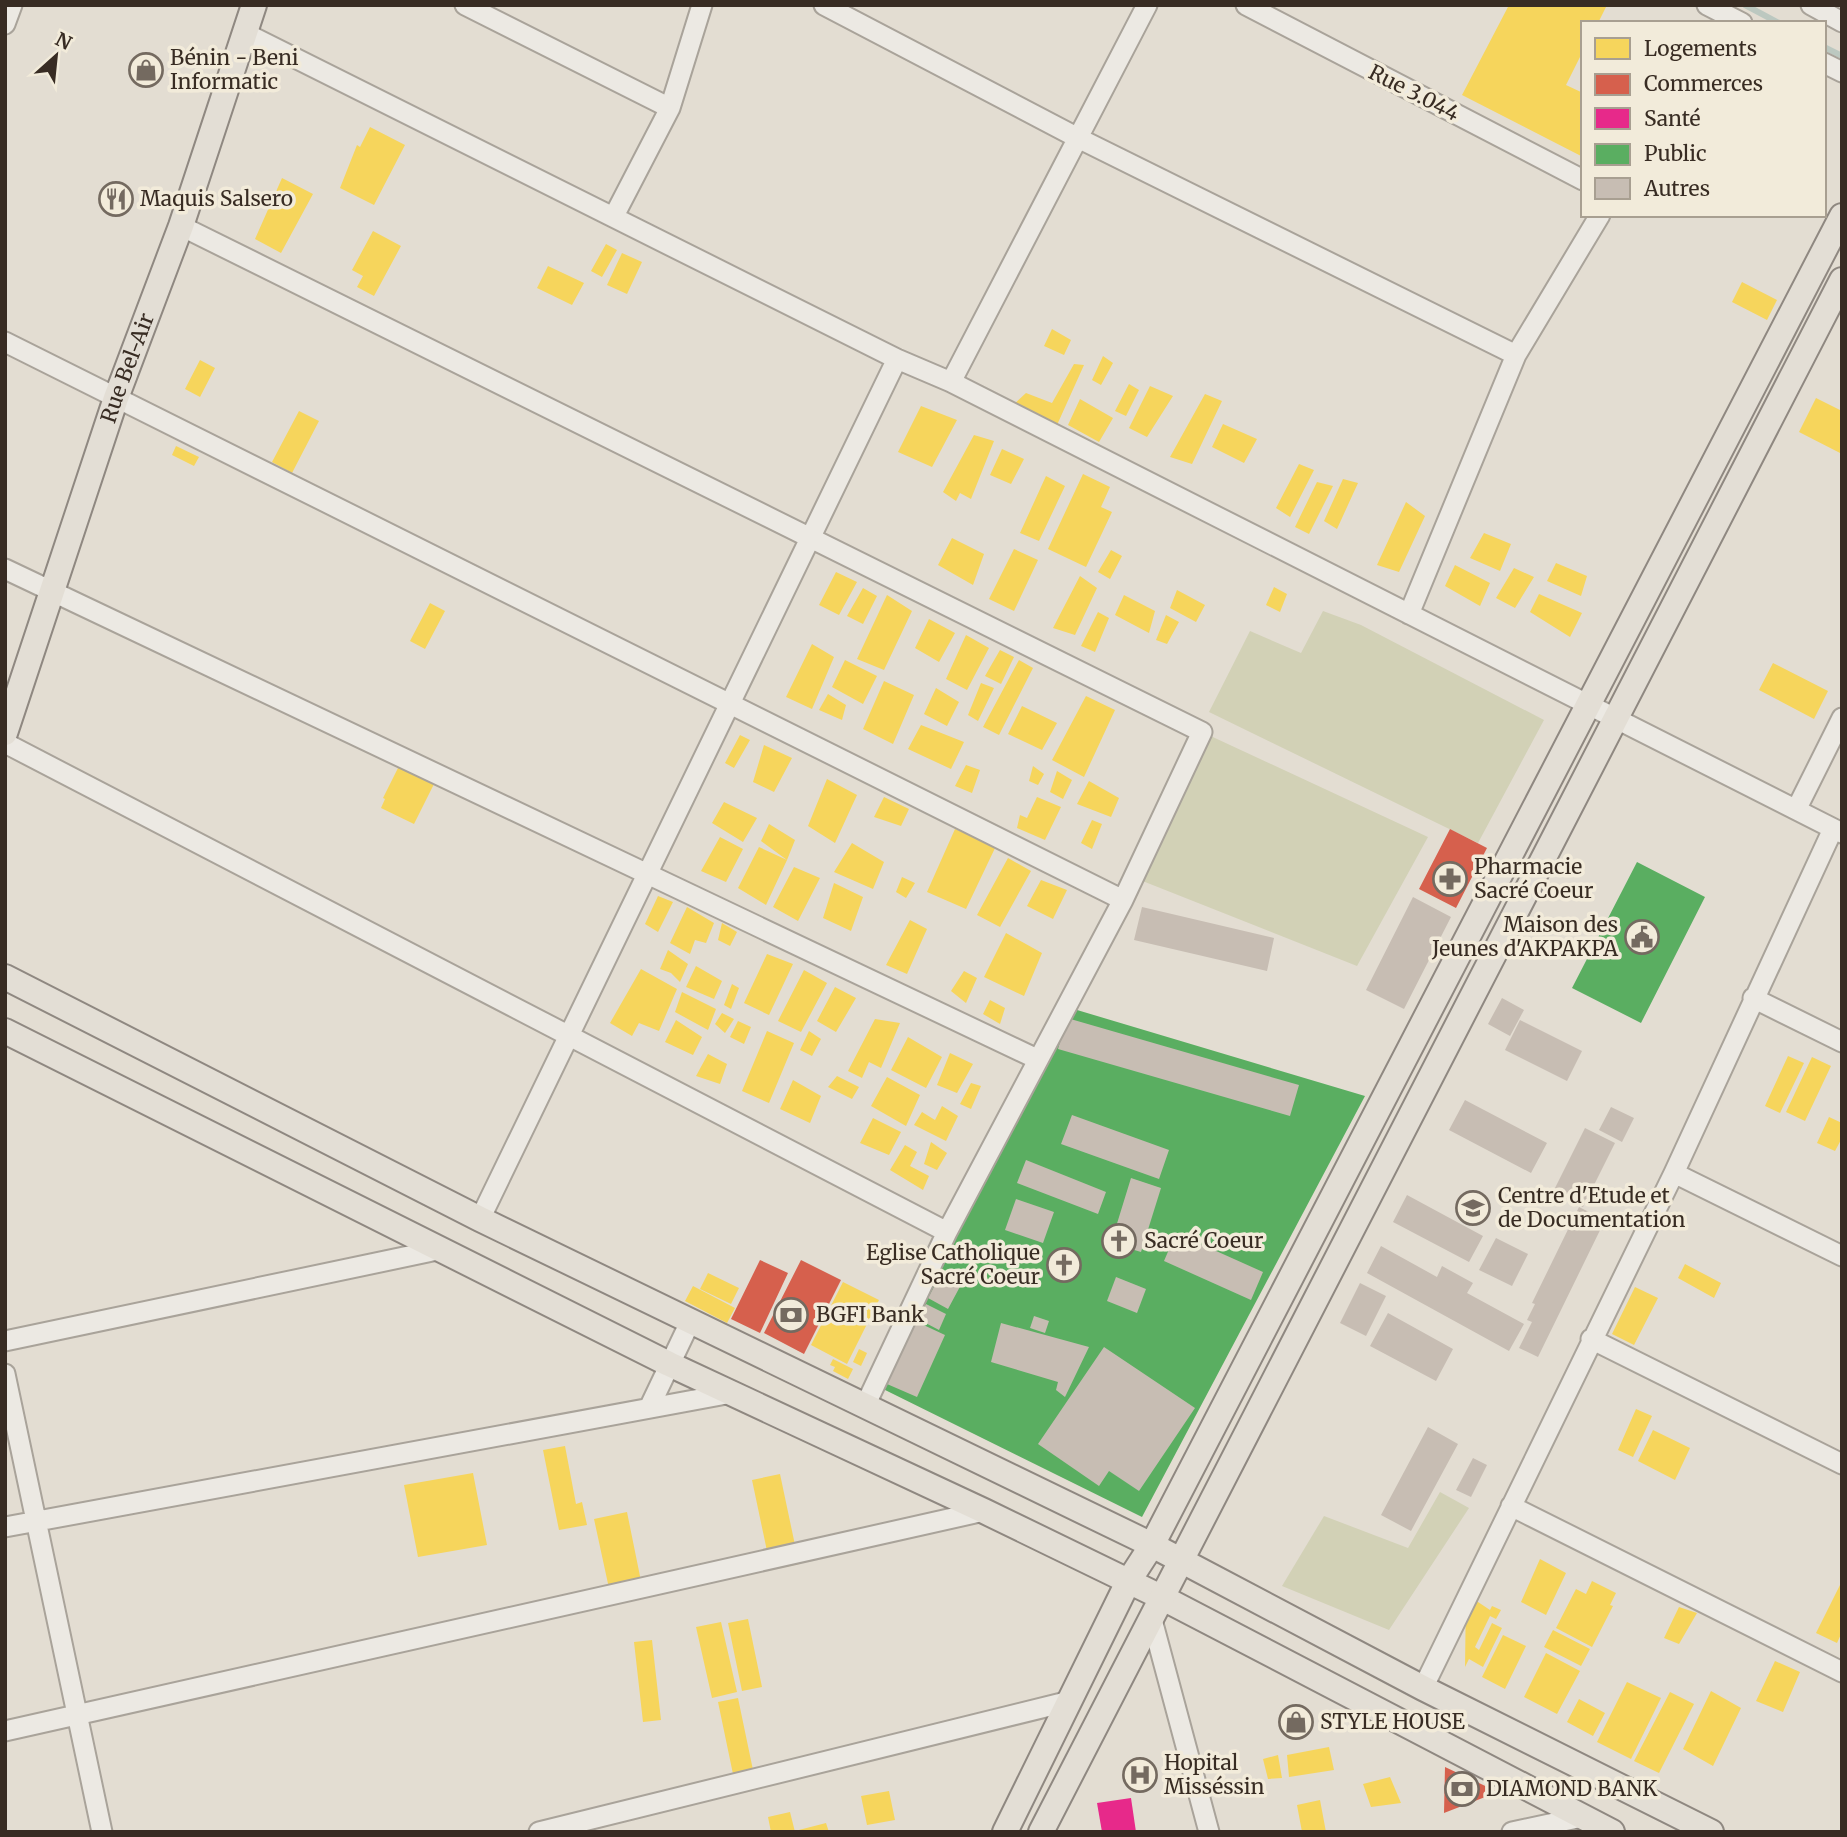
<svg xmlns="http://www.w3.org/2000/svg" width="1847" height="1837" viewBox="0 0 1847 1837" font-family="Merriweather,serif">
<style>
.green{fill:#d2d1b6}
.homes{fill:#f6d55c}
.shops{fill:#d6604d}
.health{fill:#e7298a}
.public{fill:#5aae61}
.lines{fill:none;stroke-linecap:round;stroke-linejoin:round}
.stream{stroke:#bcc8c0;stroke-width:6}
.building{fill:#c7bdb3}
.minor-casing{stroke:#a9a39a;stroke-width:23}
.major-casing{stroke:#8f8881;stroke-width:28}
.minor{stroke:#ece9e3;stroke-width:19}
.major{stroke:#e3ded5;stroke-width:24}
.labels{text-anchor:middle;stroke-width:7;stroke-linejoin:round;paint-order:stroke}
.poi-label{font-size:21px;fill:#382c23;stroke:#f2ebda;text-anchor:start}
.street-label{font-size:21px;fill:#382c23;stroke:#f2ebda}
</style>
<rect width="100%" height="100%" fill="#e3ddd2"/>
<path class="green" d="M1323,611L1361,625L1544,720L1478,843L1209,712L1250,631L1301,653Z
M1202,732L1428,837L1357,966L1140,880Z
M1440,1492L1469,1508L1389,1630L1282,1586L1324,1516L1408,1548Z"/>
<path class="homes" d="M1509,5H1607L1598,23H1583V51L1566,85L1583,93V157L1462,95Z
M370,127L405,145L374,205L340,188L357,145L360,147Z
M282,178L313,194L281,253L255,239Z
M373,231L401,246L374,296L357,287L363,276L352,270Z
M606,244L617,250L602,277L591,271Z
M622,253L642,262L627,294L607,285Z
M548,266L584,283L572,305L537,288Z
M1742,282L1777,300L1767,320L1732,302Z
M1052,329L1071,340L1064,355L1044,346Z
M1103,356L1113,363L1101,385L1092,380Z
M200,360L215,368L200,397L185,389Z
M1074,364L1084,365L1057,425L1012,406L1026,393L1052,403Z
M1129,384L1139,390L1126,416L1115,411Z
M1150,386L1173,396L1147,437L1129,428Z
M1205,394L1222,401L1192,464L1170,457Z
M1816,398L1842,411V454L1799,432Z
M1080,399L1113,418L1099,442L1068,425Z
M921,406L957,420L932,467L898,452Z
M299,411L319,421L292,473L272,462Z
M1223,424L1257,439L1244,463L1212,447Z
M974,435L994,441L971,499L960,493L956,501L943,492Z
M176,446L199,457L194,466L172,455Z
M1002,449L1024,459L1011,484L990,475Z
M1299,464L1314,470L1290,517L1276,508Z
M1083,474L1110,487L1101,507L1112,512L1086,567L1048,549Z
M1046,476L1065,486L1039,541L1020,533Z
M1343,479L1358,483L1337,529L1324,521Z
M1317,482L1333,486L1309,534L1295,527Z
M1406,502L1425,516L1399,572L1377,565Z
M1484,533L1511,544L1500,571L1470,558Z
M952,538L984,554L973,585L938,565Z
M1014,549L1038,560L1014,611L989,599Z
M1111,550L1122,556L1110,579L1098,572Z
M1556,563L1587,576L1581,596L1547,581Z
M1455,565L1490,583L1480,606L1445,586Z
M1514,568L1534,577L1515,608L1496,598Z
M836,572L857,582L839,615L819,605Z
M1080,576L1097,588L1075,635L1053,628Z
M1274,587L1287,594L1280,612L1266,605Z
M863,588L877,596L863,624L847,616Z
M1177,590L1205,605L1196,622L1170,608Z
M1539,594L1582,613L1570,637L1530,612Z
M887,595L912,611L884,670L857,659Z
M1124,595L1155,611L1149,633L1115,615Z
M430,603L445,611L425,649L410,641Z
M1098,612L1109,618L1095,652L1081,646Z
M1166,615L1179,622L1167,644L1156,640Z
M929,619L955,633L939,662L915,648Z
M966,635L989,648L967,690L946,679Z
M812,644L834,657L812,709L786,697Z
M1000,650L1014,657L1001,684L985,676Z
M845,660L877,676L863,704L832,687Z
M1019,660L1033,668L999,735L983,727Z
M1773,663L1828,691L1814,719L1759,690Z
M884,681L914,695L893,744L863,729Z
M981,683L994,688L978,721L968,715Z
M936,688L959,702L947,726L924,714Z
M828,694L846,705L842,720L819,710Z
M1086,696L1115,710L1084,777L1052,760Z
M1022,706L1057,723L1042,750L1008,734Z
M921,725L964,742L951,769L908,749Z
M740,735L750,740L734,768L725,763Z
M764,745L792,758L774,792L753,782Z
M403,758L441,770L414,824L381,808L385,799L383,798Z
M966,765L980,770L972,793L955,786Z
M1033,766L1044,774L1038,785L1029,781Z
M1057,771L1072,780L1063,799L1050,792Z
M827,779L857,795L835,843L808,826Z
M1089,781L1119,798L1111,817L1077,804Z
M884,797L909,809L901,826L874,817Z
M1037,797L1061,807L1045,840L1017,828L1020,815L1027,818Z
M724,802L757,818L743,842L712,823Z
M1092,820L1102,824L1092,849L1081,843Z
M769,824L795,840L787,860L766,905L738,888L759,847L787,860L761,841Z
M955,829L996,846L966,909L927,892Z
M720,837L743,849L726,882L701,871Z
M852,843L884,862L873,889L834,872Z
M1008,858L1031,871L1000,927L977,915Z
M794,867L820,878L798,921L773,907Z
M902,877L915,883L906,898L896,892Z
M1041,880L1067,890L1053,919L1027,906Z
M834,883L863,897L851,931L823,918Z
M658,896L673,902L658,932L645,924Z
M687,907L714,923L706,943L695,940L690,954L670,943Z
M910,920L927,929L907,974L886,965Z
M722,923L737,932L730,946L718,940Z
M1006,933L1042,953L1024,996L984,977Z
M668,950L688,964L680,982L671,973L660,969Z
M767,954L793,964L769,1015L744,1003Z
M696,966L722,981L714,999L686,987Z
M641,969L677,989L659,1031L639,1023L632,1036L610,1023Z
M804,970L827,983L801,1032L778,1021Z
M964,971L977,978L966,1003L951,991Z
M732,984L739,988L731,1009L724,1005Z
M835,987L856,998L836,1032L817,1021Z
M682,992L716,1009L708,1030L675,1012Z
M990,1000L1005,1008L1000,1024L983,1014Z
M722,1013L734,1019L725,1033L715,1024Z
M875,1019L900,1023L881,1068L869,1062L862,1078L848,1071Z
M676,1020L702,1037L693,1055L665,1042Z
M738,1021L751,1027L744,1044L730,1037Z
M767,1031L794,1043L769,1103L742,1091Z
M809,1031L821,1039L812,1056L800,1050Z
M908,1037L942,1057L926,1088L891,1070Z
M950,1053L973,1064L957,1093L937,1085Z
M708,1054L727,1064L720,1084L696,1076Z
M1788,1056L1804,1063L1780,1113L1765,1106Z
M1812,1057L1831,1066L1805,1121L1786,1112Z
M837,1076L859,1087L852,1099L828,1087Z
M887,1077L920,1095L906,1126L871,1106Z
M793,1080L821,1096L810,1123L780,1109Z
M971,1083L981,1086L971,1109L960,1104Z
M942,1106L958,1116L946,1141L914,1125L922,1112L935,1120Z
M1829,1117L1842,1123V1138L1835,1151L1817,1143Z
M873,1118L901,1132L889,1155L860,1143Z
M931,1142L947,1153L937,1170L924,1164Z
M905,1145L917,1152L910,1166L929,1176L923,1190L890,1170Z
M1685,1264L1721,1283L1714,1298L1678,1278Z
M708,1273L739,1288L731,1304L700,1289Z
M843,1282L879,1300L847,1364L811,1345Z
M693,1286L735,1308L727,1323L685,1301Z
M1635,1287L1658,1298L1634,1345L1612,1334Z
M859,1349L867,1353L861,1366L853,1362Z
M833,1359L853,1369L848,1379L833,1371L835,1367L830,1365Z
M1636,1409L1652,1416L1633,1457L1618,1450Z
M1653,1430L1690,1448L1675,1480L1638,1461Z
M565,1446L576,1504L582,1502L587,1525L559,1530L543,1450Z
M473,1473L487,1545L418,1557L404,1485Z
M780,1474L799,1564L771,1570L752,1480Z
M627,1512L642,1586L610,1593L594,1519Z
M1540,1559L1566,1573L1546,1615L1521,1602Z
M1592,1581L1616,1593L1610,1605L1613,1606L1592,1647L1556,1628L1576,1589L1586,1594Z
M1842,1581V1632L1837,1643L1816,1633Z
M1466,1594L1490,1610L1492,1606L1501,1610L1496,1619L1490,1616L1475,1647L1479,1650L1492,1623L1502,1628L1483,1667L1469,1659L1465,1667Z
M1679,1607L1697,1613L1679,1644L1664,1638Z
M748,1619L762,1687L742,1691L728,1623Z
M721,1622L737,1692L712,1698L696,1627Z
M1553,1630L1590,1649L1581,1666L1544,1647Z
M1503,1635L1526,1646L1505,1689L1482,1677Z
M652,1640L661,1720L643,1722L634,1642Z
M1546,1653L1580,1671L1557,1714L1524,1697Z
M1775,1661L1800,1672L1783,1712L1756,1701Z
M1627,1682L1661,1698L1631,1759L1597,1742Z
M1711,1691L1741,1708L1713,1766L1683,1749Z
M1670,1692L1694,1704L1659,1773L1634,1761Z
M738,1698L753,1770L733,1774L718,1702Z
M1579,1699L1605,1713L1593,1736L1567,1722Z
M1329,1747L1334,1770L1289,1777L1287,1755Z
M1278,1755L1282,1778L1268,1779L1263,1759Z
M1390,1777L1401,1803L1371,1807L1363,1784Z
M889,1791L895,1820L867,1825L861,1796Z
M1320,1800L1326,1832H1302L1297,1805Z
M790,1812L795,1832H771L768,1817Z
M826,1823L829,1832H796L795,1831Z"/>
<path class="shops" d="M1450,829L1487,848L1456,908L1419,889Z
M760,1260L788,1273L760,1333L731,1319Z
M801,1260L841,1280L804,1354L764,1333Z
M973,1380L1041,1415L1021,1454L953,1419Z
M1445,1767L1498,1792L1444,1813Z"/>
<path class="health" d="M1131,1798L1136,1832H1102L1097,1803Z"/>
<path class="public" d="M1637,862L1705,897L1641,1023L1572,988Z
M1067,1007L1365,1096L1142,1517L877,1386Z"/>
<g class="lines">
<path class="stream" d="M1745,5L1779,23
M1824,47L1842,56"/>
</g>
<path class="building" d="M1413,897L1451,917L1404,1009L1366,990Z
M1142,907L1274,938L1267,971L1134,940Z
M1502,998L1524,1010L1510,1036L1488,1024Z
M1067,1018L1299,1085L1290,1116L1058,1049Z
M1520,1020L1582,1051L1567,1081L1505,1050Z
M1465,1100L1547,1143L1531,1173L1449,1130Z
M1611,1107L1634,1118L1622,1142L1599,1130Z
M1072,1115L1169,1150L1159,1179L1061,1144Z
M1585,1128L1615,1143L1583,1207L1553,1192Z
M1026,1160L1106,1192L1098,1214L1017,1183Z
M1131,1178L1161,1188L1141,1252L1111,1243Z
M1407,1195L1483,1236L1469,1262L1393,1222Z
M1016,1199L1054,1212L1043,1243L1005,1230Z
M1579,1207L1605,1220L1538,1357L1519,1348L1532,1322L1527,1320L1535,1304L1532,1303Z
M1176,1233L1263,1272L1251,1300L1164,1261Z
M1496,1238L1528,1254L1512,1286L1479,1270Z
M1381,1246L1437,1277L1442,1266L1473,1283L1467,1293L1524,1324L1509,1351L1367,1273Z
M943,1270L963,1281L948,1309L928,1298Z
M1116,1277L1146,1289L1137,1313L1107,1301Z
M1360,1283L1386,1296L1366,1336L1340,1323Z
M926,1304L946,1314L939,1330L918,1319Z
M1388,1313L1453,1349L1436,1381L1370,1346Z
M1034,1316L1049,1321L1045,1333L1030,1328Z
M915,1321L945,1335L917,1397L887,1384Z
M1001,1323L1089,1347L1065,1397L1056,1390L1058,1382L991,1362Z
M1104,1347L1195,1408L1139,1491L1109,1471L1099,1486L1038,1444Z
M1428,1427L1458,1444L1411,1531L1381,1515Z
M1473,1458L1487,1465L1471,1497L1456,1490Z"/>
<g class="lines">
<g class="minor-casing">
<path id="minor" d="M465,5L670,108
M824,5L1078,138L1516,355
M1246,5L1583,180
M1707,5L1742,23
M1811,5L1842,22
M5,24L12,5
M245,33L897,359L951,382L1842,833
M1824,63L1842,72
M614,216L670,108L702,5
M181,226L1202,732L1123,900L947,1232L865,1406
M5,342L1123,900
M951,382L1147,5
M5,569L1037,1059
M1409,614L1516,355L1600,215
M5,743L947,1232
M1797,808L1842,718
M1753,998L1842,1042
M1674,1173L1842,1256
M480,1219L897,359
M1591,1339L1842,1464
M5,1341L442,1249
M5,1374L102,1832
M649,1408L691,1320
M1511,1506L1842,1672
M5,1527L732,1393
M1151,1616L1209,1832
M1423,1688L1674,1173L1833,829
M5,1731L984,1511
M539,1832L1070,1701
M1512,1832L1582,1817"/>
</g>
<g class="major-casing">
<g id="major">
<path id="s1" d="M5,733L116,398L181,226L254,5"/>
<path d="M5,977L480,1219L1152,1545L1423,1688L1711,1832"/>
<path d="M5,1031L669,1364L984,1511L1161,1597L1612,1832"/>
<path d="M1005,1832L1128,1582L1152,1545L1842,216"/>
<path d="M1041,1832L1842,280"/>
</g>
</g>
<use href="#minor" class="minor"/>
<use href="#major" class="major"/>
</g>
<defs>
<g id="shop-ring" transform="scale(1.75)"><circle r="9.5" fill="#f2ebda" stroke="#746a60" stroke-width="1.5"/><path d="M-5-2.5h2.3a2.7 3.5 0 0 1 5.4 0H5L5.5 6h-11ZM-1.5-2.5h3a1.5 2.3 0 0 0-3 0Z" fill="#746a60"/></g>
<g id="restaurant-ring" transform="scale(1.75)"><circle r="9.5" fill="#f2ebda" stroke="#746a60" stroke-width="1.5"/><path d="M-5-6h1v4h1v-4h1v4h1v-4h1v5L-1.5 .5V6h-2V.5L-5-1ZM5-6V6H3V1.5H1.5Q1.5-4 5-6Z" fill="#746a60"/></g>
<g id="pharmacy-ring" transform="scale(1.75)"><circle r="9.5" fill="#f2ebda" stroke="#746a60" stroke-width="1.5"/><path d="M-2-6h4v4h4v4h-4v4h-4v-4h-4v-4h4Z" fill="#746a60"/></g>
<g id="civic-ring" transform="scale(1.75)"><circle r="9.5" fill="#f2ebda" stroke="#746a60" stroke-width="1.5"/><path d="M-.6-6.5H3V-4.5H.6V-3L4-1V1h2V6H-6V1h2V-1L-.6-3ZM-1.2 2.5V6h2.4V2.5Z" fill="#746a60"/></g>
<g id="school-ring" transform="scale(1.75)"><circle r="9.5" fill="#f2ebda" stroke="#746a60" stroke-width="1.5"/><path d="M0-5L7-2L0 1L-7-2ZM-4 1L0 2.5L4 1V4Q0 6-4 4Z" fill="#746a60"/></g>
<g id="church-ring" transform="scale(1.75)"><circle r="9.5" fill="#f2ebda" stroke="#746a60" stroke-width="1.5"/><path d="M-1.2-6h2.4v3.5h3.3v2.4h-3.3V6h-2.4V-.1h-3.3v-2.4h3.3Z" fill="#746a60"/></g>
<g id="bank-ring" transform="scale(1.75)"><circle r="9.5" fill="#f2ebda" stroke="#746a60" stroke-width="1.5"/><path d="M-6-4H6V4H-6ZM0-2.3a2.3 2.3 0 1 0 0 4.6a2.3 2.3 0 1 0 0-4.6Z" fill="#746a60"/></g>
<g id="hospital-ring" transform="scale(1.75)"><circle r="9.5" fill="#f2ebda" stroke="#746a60" stroke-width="1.5"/><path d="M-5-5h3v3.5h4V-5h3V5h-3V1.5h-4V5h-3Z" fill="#746a60"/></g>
</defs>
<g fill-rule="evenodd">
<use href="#shop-ring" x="146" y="70"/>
<use href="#restaurant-ring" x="116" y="199"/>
<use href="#pharmacy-ring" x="1450" y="879"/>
<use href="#civic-ring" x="1642" y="937"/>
<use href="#school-ring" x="1473" y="1208"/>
<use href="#church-ring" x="1119" y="1241"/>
<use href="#church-ring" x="1064" y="1265"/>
<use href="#bank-ring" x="791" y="1315"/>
<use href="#shop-ring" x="1296" y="1722"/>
<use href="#hospital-ring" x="1140" y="1775"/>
<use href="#bank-ring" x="1462" y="1789"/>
</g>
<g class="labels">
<g class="poi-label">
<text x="170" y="65">Bénin - Beni<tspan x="170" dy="24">Informatic</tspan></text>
<text x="140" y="206">Maquis Salsero</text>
<text x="1474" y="874">Pharmacie<tspan x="1474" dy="24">Sacré Coeur</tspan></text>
<text x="1618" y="932" text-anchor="end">Maison des<tspan x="1618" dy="24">Jeunes d'AKPAKPA</tspan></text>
<text x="1498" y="1203">Centre d'Etude et<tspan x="1498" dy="24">de Documentation</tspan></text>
<text x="1144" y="1248">Sacré Coeur</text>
<text x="1040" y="1260" text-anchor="end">Eglise Catholique<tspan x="1040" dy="24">Sacré Coeur</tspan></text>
<text x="816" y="1322">BGFI Bank</text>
<text x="1320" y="1729">STYLE HOUSE</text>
<text x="1164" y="1770">Hopital<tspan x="1164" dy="24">Misséssin</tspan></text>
<text x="1486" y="1796">DIAMOND BANK</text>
</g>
<g class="street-label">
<text transform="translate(1414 93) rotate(27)" y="7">Rue 3.044</text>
<text dy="7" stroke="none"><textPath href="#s1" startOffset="385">Rue Bel-Air</textPath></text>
</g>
</g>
<rect width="1847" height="1837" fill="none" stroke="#382c23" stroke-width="14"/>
<rect x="1581" y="21" width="245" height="196" fill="#f2ebda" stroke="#a89f91" stroke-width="2"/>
<rect x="1595" y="38" width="35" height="21" fill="#f6d55c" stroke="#a89f91" stroke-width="2"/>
<text x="1644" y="56" font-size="21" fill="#382c23">Logements</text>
<rect x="1595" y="74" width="35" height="21" fill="#d6604d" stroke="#a89f91" stroke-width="2"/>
<text x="1644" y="91" font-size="21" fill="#382c23">Commerces</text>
<rect x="1595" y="108" width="35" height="21" fill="#e7298a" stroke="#a89f91" stroke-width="2"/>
<text x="1644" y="126" font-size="21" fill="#382c23">Santé</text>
<rect x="1595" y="144" width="35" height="21" fill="#5aae61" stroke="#a89f91" stroke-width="2"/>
<text x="1644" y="161" font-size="21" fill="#382c23">Public</text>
<rect x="1595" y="178" width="35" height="21" fill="#c7bdb3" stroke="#a89f91" stroke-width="2"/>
<text x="1644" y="196" font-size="21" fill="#382c23">Autres</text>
<g transform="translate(56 56) rotate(27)" stroke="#f2ebda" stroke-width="5" paint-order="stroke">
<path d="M0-5L12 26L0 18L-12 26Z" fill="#382c23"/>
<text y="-10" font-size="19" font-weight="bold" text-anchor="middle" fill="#382c23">N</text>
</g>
</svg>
